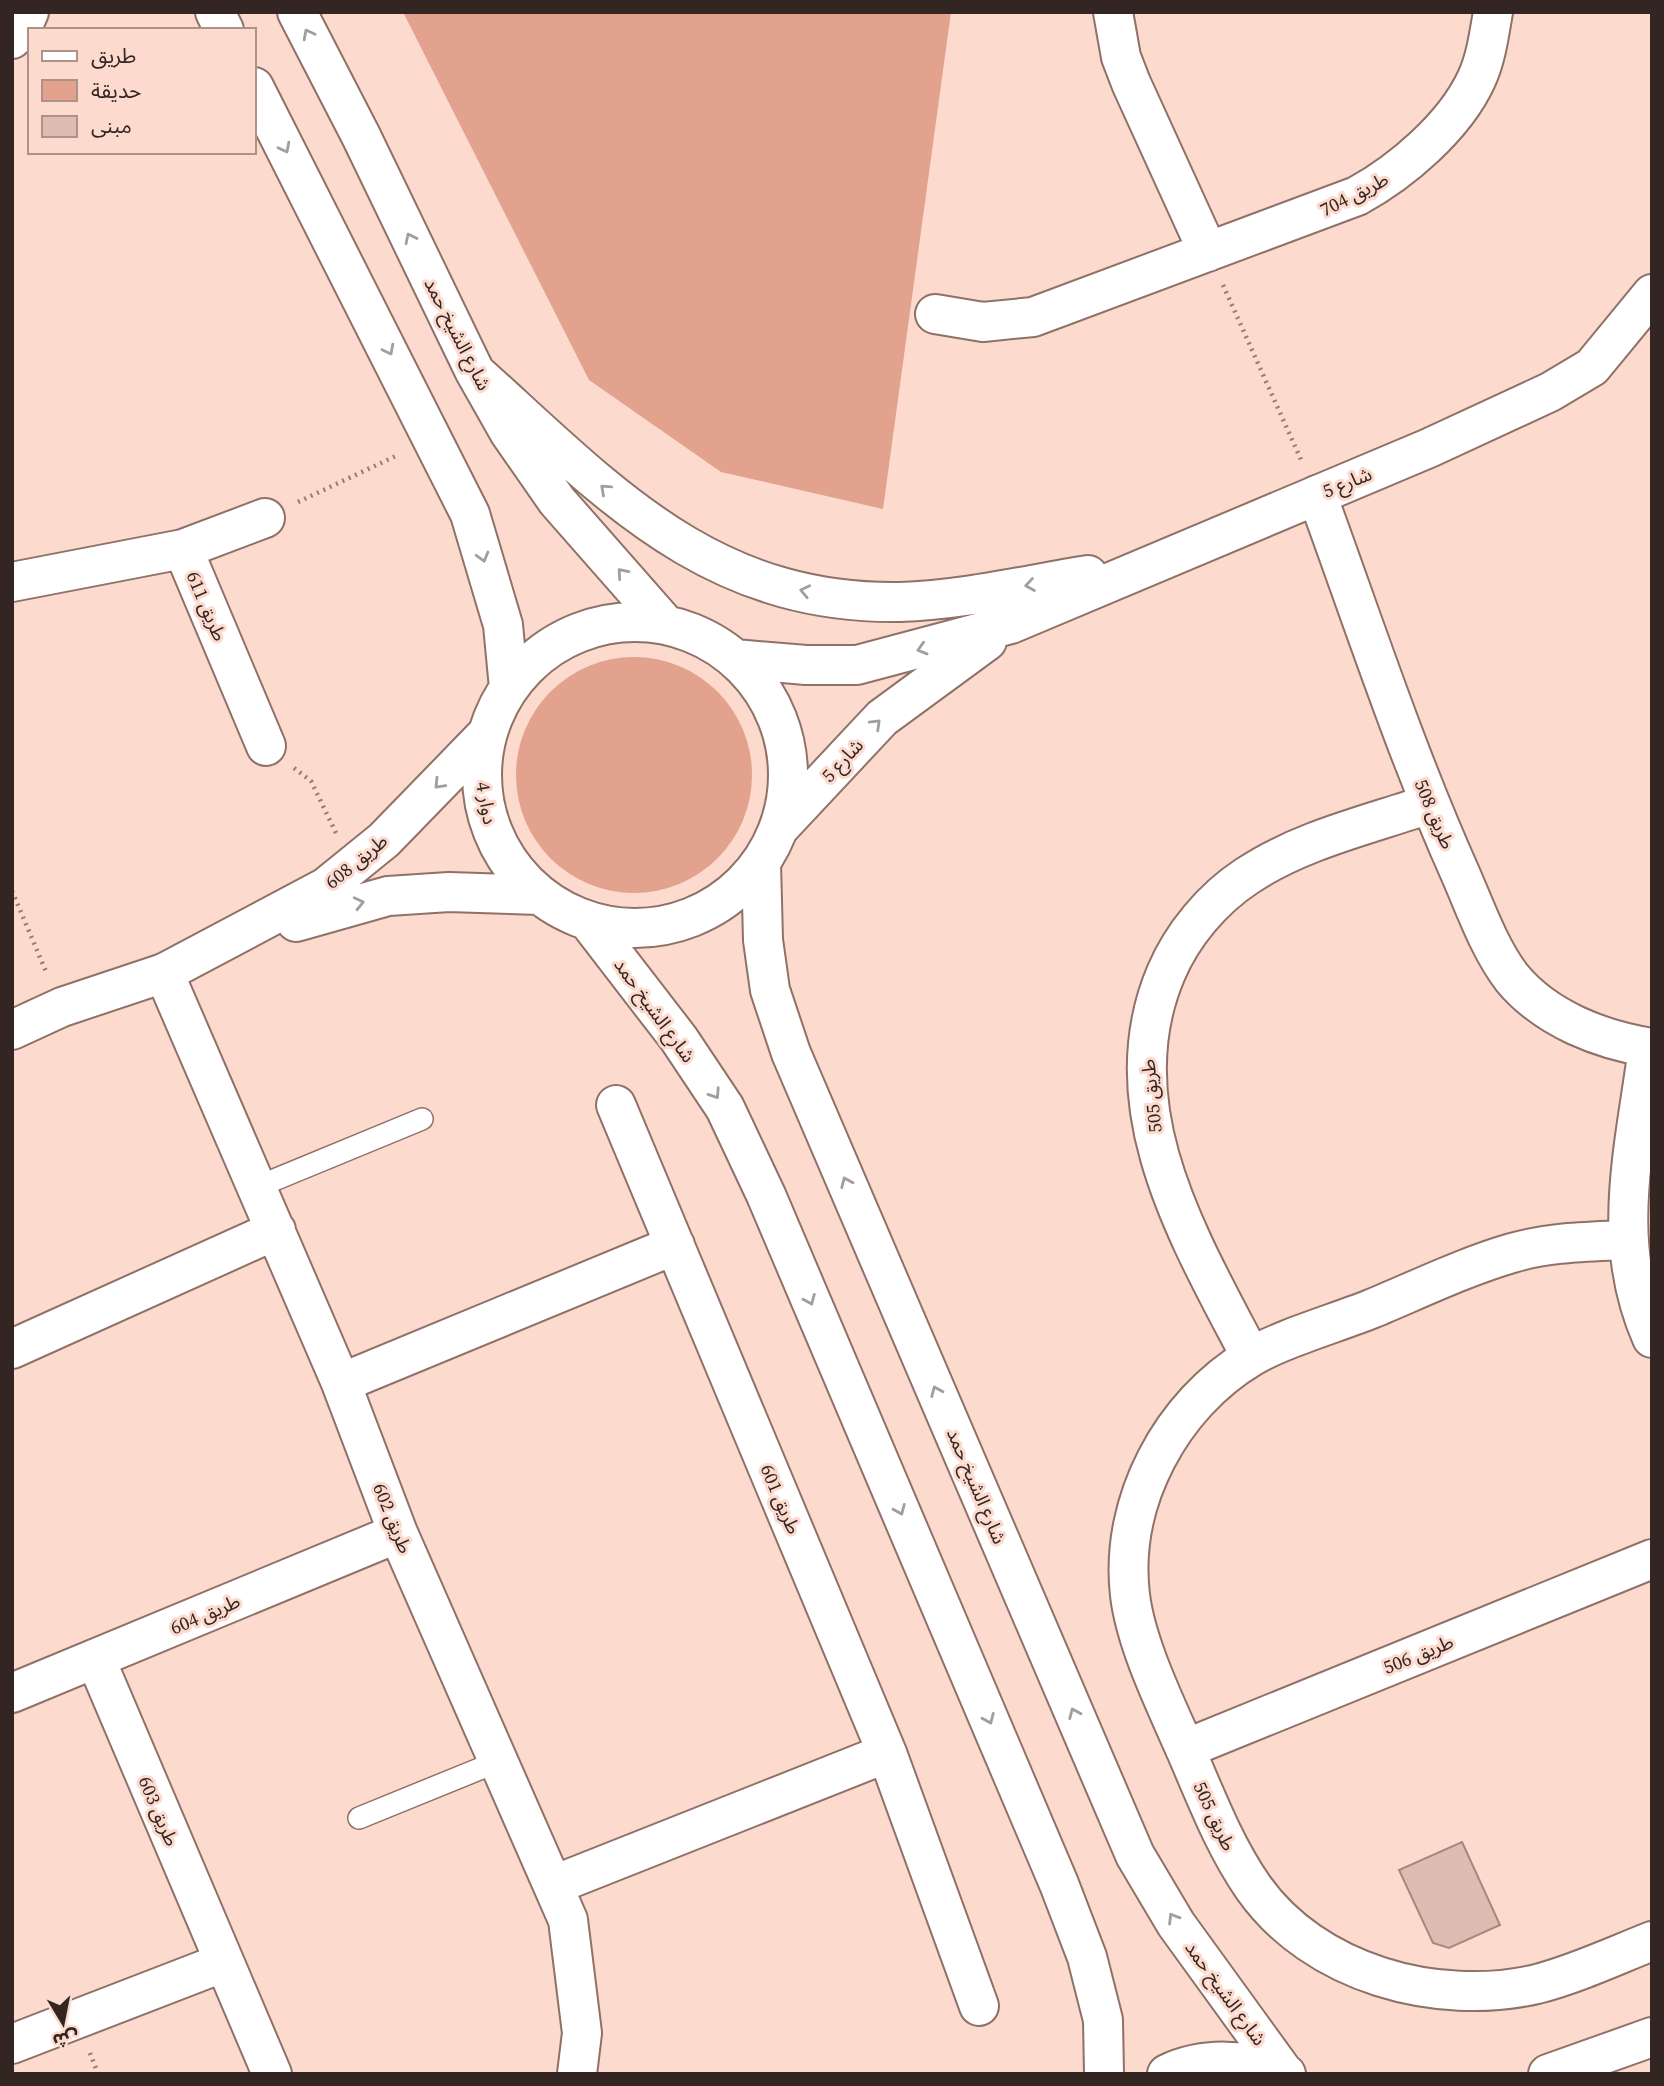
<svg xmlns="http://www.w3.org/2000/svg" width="1664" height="2086" viewBox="0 0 1664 2086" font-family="'Source Serif 4','Noto Sans Arabic',serif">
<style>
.green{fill:#e2a28d}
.building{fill:#ddbcb1;stroke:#a7887e;stroke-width:2}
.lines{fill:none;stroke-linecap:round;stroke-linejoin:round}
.lane-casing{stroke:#8f7167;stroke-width:24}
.street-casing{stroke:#8f7167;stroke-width:42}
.secondary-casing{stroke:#8f7167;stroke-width:42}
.path{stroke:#947d75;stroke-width:4.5;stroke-dasharray:2 5;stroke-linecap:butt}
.lane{stroke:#fff;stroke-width:21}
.street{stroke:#fff;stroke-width:38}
.secondary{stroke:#fff;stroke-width:38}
.oneway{stroke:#a39d9c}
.labels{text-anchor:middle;stroke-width:6;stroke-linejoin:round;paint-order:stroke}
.street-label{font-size:19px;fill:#332622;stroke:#fcdace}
</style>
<rect width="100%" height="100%" fill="#fcdace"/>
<path class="green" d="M403,12H951L883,509L721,472L589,380Z
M516 775a118 118 0 1 1 236 0a118 118 0 1 1-236 0Z"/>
<path class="building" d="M1462,1842L1500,1925L1449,1948L1433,1943L1399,1870Z"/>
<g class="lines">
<g class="lane-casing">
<path id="lane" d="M257,1187L422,1119
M359,1818L499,1761"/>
</g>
<g class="street-casing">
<path id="street" d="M1113,12L1121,57L1131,83L1208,252
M12,39L22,28L29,12
M935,314L983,322L1033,317L1357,196C1401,172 1454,127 1476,80C1486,59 1489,35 1493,12
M1317,495C1363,621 1405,750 1460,873C1475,907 1489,948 1512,978C1546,1019 1601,1040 1652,1048
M183,549L265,518
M12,582L183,549L266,746
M164,973L341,1383L398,1533L568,1920L582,2033L577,2074
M1648,1048C1635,1148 1609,1241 1652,1338
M616,1105L887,1753L979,2006
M1626,1240C1588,1242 1549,1242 1512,1253C1464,1267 1417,1290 1371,1309C1336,1323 1281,1339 1251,1357C1171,1405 1119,1502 1130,1595C1136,1645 1166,1705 1186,1751C1206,1797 1224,1845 1253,1887C1314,1974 1437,2007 1537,1984C1576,1974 1614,1956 1652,1941
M12,1349L276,1230
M1251,1357C1190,1240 1109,1107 1166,973C1182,935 1212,899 1247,876C1301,840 1368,825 1429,804
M341,1383L675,1245
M96,1660L272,2074
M12,1693L398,1533
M1185,1749L1652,1559
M554,1885L887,1753
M12,2044L222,1963"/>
</g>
<g class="secondary-casing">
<path id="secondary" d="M215,12L224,30
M297,12L361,136L475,372L509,432L557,501L666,625
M254,87L470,514L503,625L509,688
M475,372C606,490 708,605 900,602C963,600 1026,585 1088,575
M482 775a153 153 0 1 1 306 0a153 153 0 1 1-306 0Z
M735,659L806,665H857L1011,624L1429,448L1550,392L1592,367L1652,294
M780,827L882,718L987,641
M761,863L763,940L770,990L791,1053L1135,1855L1176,1924L1284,2073
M588,921L679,1039L725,1108L766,1195L1059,1884L1087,1957L1103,2020L1104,2074
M296,922L388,896L449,892L539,895
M12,1030L62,1007L164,973L326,887L384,840L486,735
M1167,2074C1204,2056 1248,2059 1286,2074
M1548,2074L1652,2037"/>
</g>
<path class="path" d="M1223,285L1302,462
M298,502L398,455
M294,768L311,781L336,833
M12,891L47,974
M90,2053L98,2074"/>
<use href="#lane" class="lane"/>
<use href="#street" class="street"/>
<use href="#secondary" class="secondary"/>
</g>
<defs><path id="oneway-chevron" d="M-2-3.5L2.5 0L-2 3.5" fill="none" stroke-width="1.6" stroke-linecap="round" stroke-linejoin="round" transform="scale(1.75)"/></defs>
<g class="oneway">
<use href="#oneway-chevron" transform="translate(308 34) rotate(-117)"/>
<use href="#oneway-chevron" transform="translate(285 148) rotate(63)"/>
<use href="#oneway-chevron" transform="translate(410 238) rotate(-116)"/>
<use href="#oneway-chevron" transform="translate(389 350) rotate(63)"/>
<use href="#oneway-chevron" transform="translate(605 489) rotate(-138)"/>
<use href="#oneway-chevron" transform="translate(483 557) rotate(74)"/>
<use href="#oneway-chevron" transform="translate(622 573) rotate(-131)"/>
<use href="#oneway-chevron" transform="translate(1030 585) rotate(171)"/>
<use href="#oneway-chevron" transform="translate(805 591) rotate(-168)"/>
<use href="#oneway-chevron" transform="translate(922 649) rotate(164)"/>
<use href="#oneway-chevron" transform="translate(876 724) rotate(-44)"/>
<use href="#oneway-chevron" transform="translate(439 784) rotate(134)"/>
<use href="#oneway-chevron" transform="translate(359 903) rotate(-13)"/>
<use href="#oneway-chevron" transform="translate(715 1094) rotate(57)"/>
<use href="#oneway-chevron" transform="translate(846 1182) rotate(-113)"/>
<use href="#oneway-chevron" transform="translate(810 1300) rotate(67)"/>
<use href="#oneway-chevron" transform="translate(936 1391) rotate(-113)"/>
<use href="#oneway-chevron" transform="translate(900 1510) rotate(67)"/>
<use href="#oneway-chevron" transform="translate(1074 1713) rotate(-113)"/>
<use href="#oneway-chevron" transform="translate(989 1719) rotate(67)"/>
<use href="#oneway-chevron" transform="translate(1173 1918) rotate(-121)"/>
</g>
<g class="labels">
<g class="street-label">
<text transform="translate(1354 194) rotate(-27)" y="7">طريق 704</text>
<text transform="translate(458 334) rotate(63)" y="7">شارع الشيخ حمد</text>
<text transform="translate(1347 482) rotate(-22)" y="7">شارع 5</text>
<text transform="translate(207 606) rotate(67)" y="7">طريق 611</text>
<text transform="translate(842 760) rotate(-47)" y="7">شارع 5</text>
<text transform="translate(487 803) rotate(80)" y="7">دوار 4</text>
<text transform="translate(1435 814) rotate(67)" y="7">طريق 508</text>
<text transform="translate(356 861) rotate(-39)" y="7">طريق 608</text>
<text transform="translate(655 1010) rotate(54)" y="7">شارع الشيخ حمد</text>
<text transform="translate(1151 1096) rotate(-96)" y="7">طريق 505</text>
<text transform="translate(977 1486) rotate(67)" y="7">شارع الشيخ حمد</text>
<text transform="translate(781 1499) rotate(67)" y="7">طريق 601</text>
<text transform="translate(393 1518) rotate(68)" y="7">طريق 602</text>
<text transform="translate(205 1614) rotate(-23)" y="7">طريق 604</text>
<text transform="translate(1418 1654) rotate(-22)" y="7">طريق 506</text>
<text transform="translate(159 1811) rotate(67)" y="7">طريق 603</text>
<text transform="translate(1215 1816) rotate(65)" y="7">طريق 505</text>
<text transform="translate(1226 1993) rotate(54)" y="7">شارع الشيخ حمد</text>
</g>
</g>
<rect width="1664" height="2086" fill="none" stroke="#332622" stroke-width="28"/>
<rect x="28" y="28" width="228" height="126" fill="#fcdace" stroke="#ac9289" stroke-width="2"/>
<rect x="42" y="51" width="35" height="10" fill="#ffffff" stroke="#ac9289" stroke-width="2"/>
<text x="91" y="63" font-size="21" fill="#332622">طريق</text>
<rect x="42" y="80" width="35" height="21" fill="#e2a28d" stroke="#ac9289" stroke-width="2"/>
<text x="91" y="98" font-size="21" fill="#332622">حديقة</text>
<rect x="42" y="116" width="35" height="21" fill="#ddbcb1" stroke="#ac9289" stroke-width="2"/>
<text x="91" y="133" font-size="21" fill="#332622">مبنى</text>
<g transform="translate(63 2023) rotate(170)" stroke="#fcdace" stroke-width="5" paint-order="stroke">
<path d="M0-5L12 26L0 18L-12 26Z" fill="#332622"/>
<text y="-10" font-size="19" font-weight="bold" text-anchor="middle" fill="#332622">ش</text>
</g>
</svg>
